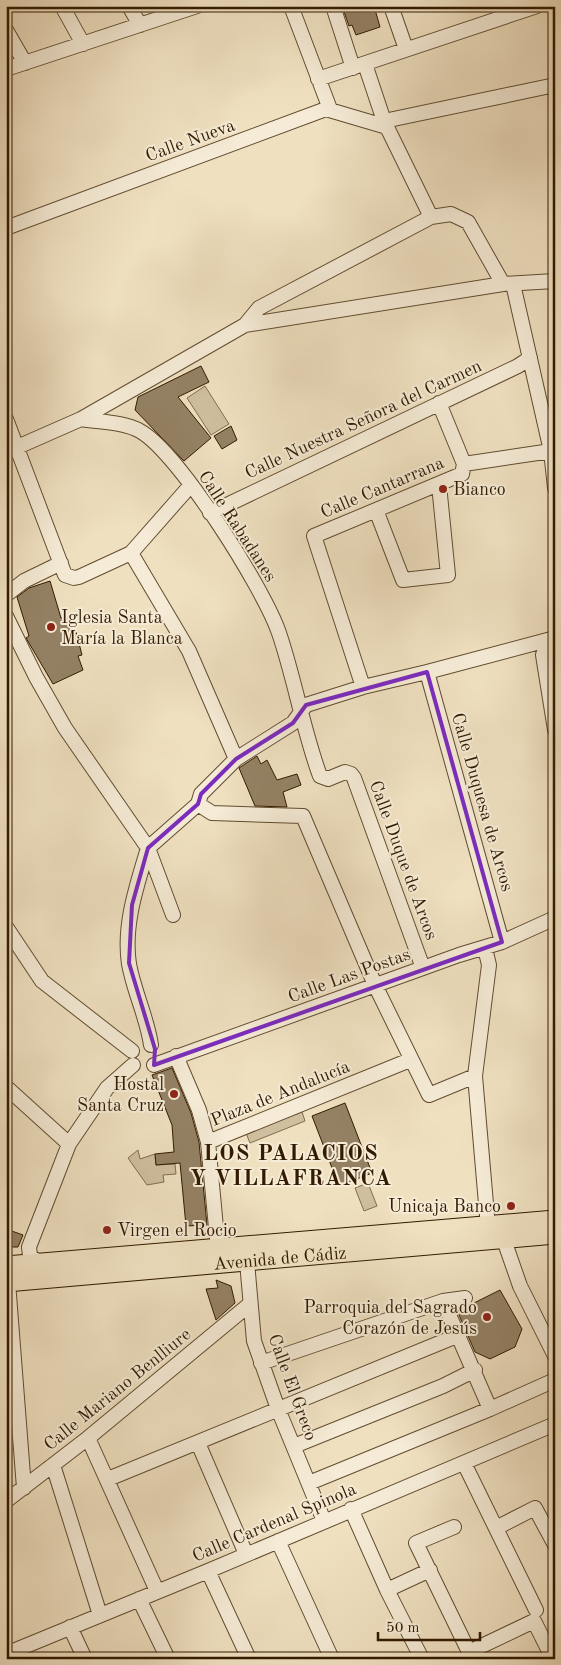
<svg xmlns="http://www.w3.org/2000/svg" width="561" height="1665" viewBox="0 0 561 1665" font-family="'Old Standard TT',serif">
<style>
.green{fill:#cfbf9f;stroke:#806d50}
.building{fill:#948164;stroke:#321b00}
.lines{fill:none;stroke-linecap:round;stroke-linejoin:round}
.minor-casing{stroke:#614c30;stroke-width:16}
.major-casing{stroke:#321b00;stroke-width:21}
.minor{stroke:#f5ebd6;stroke-width:14}
.major{stroke:#efe0c0;stroke-width:19}
.marked{fill:none;stroke:#7b2cbf;stroke-width:4;stroke-linejoin:round}
.poi-dot{fill:#8f2418;stroke:#f5ebd6;stroke-width:2}
.labels{text-anchor:middle;stroke-width:4;stroke-linejoin:round;paint-order:stroke}
.street-label{font-size:18px;fill:#321b00;stroke:#f5ebd6}
.poi-label{font-size:18px;fill:#321b00;stroke:#f5ebd6;text-anchor:start}
.district-label{font-size:22px;font-weight:bold;letter-spacing:1px;fill:#321b00;stroke:#f5ebd6}
</style>
<rect width="100%" height="100%" fill="#efe0c0"/>
<filter id="stains"><feTurbulence type="fractalNoise" baseFrequency=".004" numOctaves="4"/><feColorMatrix values="0 0 0 0 .2 0 0 0 0 .09 0 0 0 0 .02 0 0 0 .5 -.17"/></filter>
<radialGradient id="worn" r=".72"><stop offset=".6" stop-color="#630" stop-opacity="0"/><stop offset="1" stop-color="#630" stop-opacity=".3"/></radialGradient>
<path class="green" d="M205,386L229,424L211,435L187,398Z
M302,1112L305,1121L250,1143L246,1133Z
M138,1150L140,1159L155,1154L156,1165L175,1164L176,1174L163,1175L164,1182L147,1185L128,1158Z
M368,1183L377,1206L364,1211L355,1188Z"/>
<path class="building" d="M342,6H374L380,27L356,35L352,25L349,26Z
M201,366L209,382L178,397L211,438L184,461L135,410L138,397Z
M231,426L237,440L222,449L214,436Z
M50,581L61,618L72,616L82,655L78,656L83,670L53,684L26,638L29,636L17,597L29,588Z
M257,756L261,764L267,760L277,780L297,774L301,785L283,792L287,807L255,806L239,768Z
M172,1068L191,1113L199,1142L207,1225L186,1226L180,1163L156,1165L155,1154L174,1152L172,1125L152,1075Z
M345,1103L372,1173L339,1186L312,1116Z
M6,1229L23,1235L18,1247H6Z
M216,1280L231,1286L235,1303L216,1320L206,1289L218,1288Z
M500,1290L522,1329L515,1347L490,1359L475,1352L456,1308L470,1305Z"/>
<g class="lines">
<g class="minor-casing">
<path id="minor" d="M62,6L83,44
M129,6L140,25
M291,6L330,109
M333,6L353,68
M391,6L406,49
M6,30L25,63
M365,64L384,121L431,217L451,214L468,222L503,284
M6,69L197,6
M318,79L537,6
M384,121L555,85
M6,228L326,109L387,127
M513,284L551,451L555,488
M245,325L259,308L431,217
M439,403L464,464L551,451
M6,419L65,575L74,578L79,577L131,553L190,486
M81,419C99,422 124,422 140,431C179,453 264,589 279,633C295,680 303,730 320,776L328,779L345,772L351,774L354,778L423,968
M6,452L81,419L245,325L503,284L555,281
M376,510L403,580L448,575L439,485
M210,513L518,366L530,358
M131,553L189,651L236,759
M6,595L24,581L61,563
M6,616L36,677L65,728L148,848L173,915
M555,638L546,647L543,655L555,730
M427,672L502,942
M363,687L314,536L462,474L464,464
M198,804L212,813L303,816L375,985L429,1095L475,1076
M148,848L198,804L201,794L236,759L293,723L306,705L363,687L427,672L555,638
M148,848C137,885 123,925 129,964C134,992 147,1017 151,1045
M6,927L42,981L132,1051
M485,948L489,965L475,1076L488,1227L504,1240L520,1286L555,1356
M176,1056L199,1110L208,1142L218,1249
M154,1065L459,955L502,942L555,918
M6,1087L69,1144
M208,1142L410,1060
M247,1262L254,1341L278,1409L324,1521
M40,1263L30,1256L29,1247L69,1144L107,1088L133,1065
M8,1282L24,1488
M443,1301L490,1409
M261,1363L443,1301L465,1298
M88,1438L157,1591
M198,1443L246,1554
M294,1446L443,1386L475,1370
M464,1463L536,1610
M53,1465L100,1615
M108,1479L459,1335
M309,1483L490,1409L555,1380
M6,1501L88,1438L250,1304
M351,1509L387,1590L422,1659
M454,1527L416,1543L469,1652L534,1621L553,1659
M496,1528L535,1508L555,1545
M278,1541L332,1659
M208,1571L249,1659
M387,1590L430,1570
M139,1599L168,1659
M70,1627L85,1659
M6,1654L208,1571L555,1424"/>
</g>
<g class="major-casing">
<g id="major">
<path d="M6,1266L555,1220"/>
<path id="s1" d="M6,1282L555,1234"/>
</g>
</g>
<use href="#minor" class="minor"/>
<use href="#major" class="major"/>
</g>
<path class="marked" d="M427,672L502,942L154,1065L155,1049L129,963L132,905L148,848L198,804L201,794L236,759L293,723L306,705Z"/>
<g class="poi-dot">
<circle cx="443" cy="489" r="5"/>
<circle cx="51" cy="627" r="5"/>
<circle cx="174" cy="1094" r="5"/>
<circle cx="511" cy="1206" r="5"/>
<circle cx="107" cy="1230" r="5"/>
<circle cx="487" cy="1317" r="5"/>
</g>
<g class="labels">
<g class="street-label">
<text transform="translate(190 140) rotate(-20)" y="6">Calle Nueva</text>
<text transform="translate(363 419) rotate(-25)" y="6">Calle Nuestra Señora del Carmen</text>
<text transform="translate(382 487) rotate(-23)" y="6">Calle Cantarrana</text>
<text transform="translate(238 526) rotate(57)" y="6">Calle Rabadanes</text>
<text transform="translate(483 802) rotate(74)" y="6">Calle Duquesa de Arcos</text>
<text transform="translate(404 860) rotate(70)" y="6">Calle Duque de Arcos</text>
<text transform="translate(349 975) rotate(-20)" y="6">Calle Las Postas</text>
<text transform="translate(280 1093) rotate(-22)" y="6">Plaza de Andalucía</text>
<text dy="6" stroke="none"><textPath href="#s1" startOffset="275">Avenida de Cádiz</textPath></text>
<text transform="translate(293 1387) rotate(70)" y="6">Calle El Greco</text>
<text transform="translate(117 1389) rotate(-39)" y="6">Calle Mariano Benlliure</text>
<text transform="translate(274 1522) rotate(-23)" y="6">Calle Cardenal Spinola</text>
</g>
<g class="poi-label">
<text x="453" y="495">Bianco</text>
<text x="61" y="623">Iglesia Santa<tspan x="61" dy="21">María la Blanca</tspan></text>
<text x="164" y="1090" text-anchor="end">Hostal<tspan x="164" dy="21">Santa Cruz</tspan></text>
<text x="501" y="1212" text-anchor="end">Unicaja Banco</text>
<text x="117" y="1236">Virgen el Rocio</text>
<text x="477" y="1313" text-anchor="end">Parroquia del Sagrado<tspan x="477" dy="21">Corazón de Jesús</tspan></text>
</g>
<g class="district-label">
<text x="291" y="1160">LOS PALACIOS<tspan x="291" dy="25">Y VILLAFRANCA</tspan></text>
</g>
</g>
<rect width="561" height="1665" fill="none" stroke="#efe0c0" stroke-width="25"/>
<rect x="8" y="8" width="546" height="1650" fill="none" stroke="#321b00" stroke-width="2.5"/>
<rect x="12" y="12" width="536" height="1640" fill="none" stroke="#321b00"/>
<path d="M378 1632v8h102v-8" fill="none" stroke="#321b00" stroke-width="2.5"/>
<text x="386" y="1632" font-size="15" fill="#321b00" stroke="#f5ebd6" stroke-width="4" paint-order="stroke">50 m</text>
<rect width="100%" height="100%" filter="url(#stains)"/>
<rect width="100%" height="100%" fill="url(#worn)"/>
</svg>
